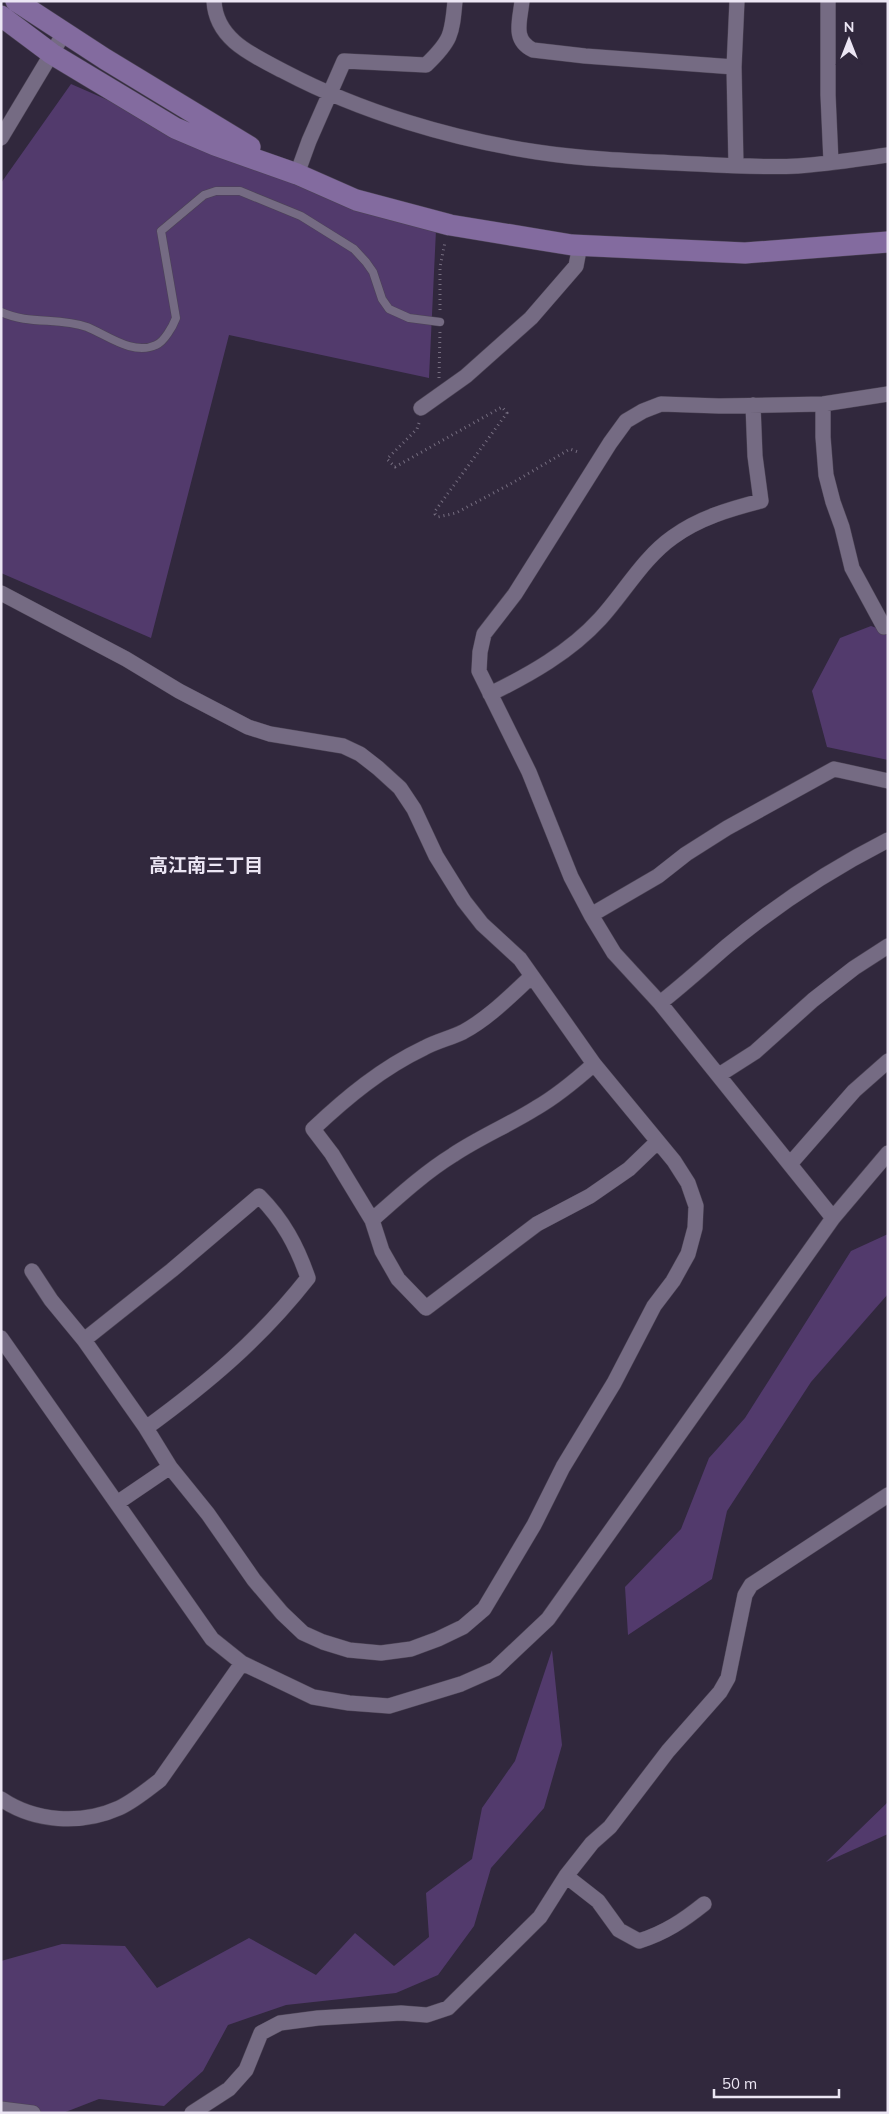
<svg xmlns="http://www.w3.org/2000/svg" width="889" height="2114" viewBox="0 0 889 2114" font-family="Mulish,'Noto Sans JP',sans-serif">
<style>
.green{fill:#523a6c}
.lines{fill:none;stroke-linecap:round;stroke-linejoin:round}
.lane-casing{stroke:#4c4455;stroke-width:9}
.street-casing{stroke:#4c4455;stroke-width:16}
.secondary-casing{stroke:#4c4455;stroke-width:22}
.path{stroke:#766e80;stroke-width:3;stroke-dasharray:1 4;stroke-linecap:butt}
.lane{stroke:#756b83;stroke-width:8}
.street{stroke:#756b83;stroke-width:15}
.secondary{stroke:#836b9f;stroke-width:21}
.labels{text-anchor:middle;stroke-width:4;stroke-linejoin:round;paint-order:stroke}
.neighbourhood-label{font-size:19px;font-weight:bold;fill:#ece6f4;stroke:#31283d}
</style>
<rect width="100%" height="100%" fill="#31283d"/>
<path class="green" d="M71,84L268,170L436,230L429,378L229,335L151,638L1,573V183Z
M871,626L888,632V760L827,747L812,691L840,638Z
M888,1234V1294L811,1382L727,1511L712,1579L628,1635L625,1587L681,1529L709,1458L745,1418L851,1251Z
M552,1650L562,1745L544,1808L491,1868L474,1926L438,1975L396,1993L286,2005L228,2025L203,2071L164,2106L99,2099L63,2113H1V1961L62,1944L125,1946L157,1988L249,1938L316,1975L355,1933L394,1966L429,1937L426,1893L472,1859L482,1808L515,1761Z
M888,1802V1834L826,1862Z"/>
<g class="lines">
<g class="lane-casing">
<path id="lane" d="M1,312C29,325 59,317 87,327C107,335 133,356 156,345C164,342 173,326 176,318L161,231L204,195L216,191H240L301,216L354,249L366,262L373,272L382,299L389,309L409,318L440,322"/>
</g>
<g class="street-casing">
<path id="street" d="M214,1C216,41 255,56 285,72C361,112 452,139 537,152C583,159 630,161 676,163C717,165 757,168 798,166C828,164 858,159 888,155
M522,1C520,21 512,40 533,50L585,56L734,67
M828,1V95L831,162
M1,138L64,33
M736,166L734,67L737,1
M297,174L309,141L344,61L426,65C451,41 452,35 455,1
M823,404V437L826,475L833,502L842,527L852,568L884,627L888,626
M421,408L466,376L531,318L576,266L580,245
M1,593L126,659L179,691L248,727L270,734L343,746L360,754L378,768L400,788L414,809L436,856L464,901L482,924L520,959L594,1064L674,1161L688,1183L696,1206L695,1228L688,1254L673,1281L654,1306L614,1383L563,1467L534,1525L484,1609L463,1627L438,1639L411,1649L381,1653L349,1650L323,1642L303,1633L282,1613L254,1580L208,1514L170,1467L146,1428L84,1340L51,1300L32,1271
M490,694C529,675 570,652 600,619C624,593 643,558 673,537C699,518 730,509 761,501L755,456L753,405
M591,915L658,876L686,854L727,828L834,769L888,781
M532,976C510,996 489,1018 463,1032C451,1038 437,1041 424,1048C382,1068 347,1097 313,1129L332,1154L372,1220L382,1251L398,1279L426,1308L537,1224L590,1196L629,1169L657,1142
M660,1003C683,985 705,965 727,946C775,906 833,868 888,840
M719,1075L755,1052L813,1000L854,968L888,946
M790,1164L854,1091L888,1061
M833,1218L660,1003L614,953L591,915L571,877L529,772L479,671L480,652L484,634L515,594L610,443L626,421L643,411L661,404L719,406L823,404L888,394
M372,1220C398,1197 424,1173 453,1155C480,1137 509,1125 536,1108C557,1096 576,1080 594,1064
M1,1338L212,1639L242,1663L313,1697L349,1703L389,1706L461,1684L495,1669L548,1619L833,1218L888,1153
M84,1340L172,1270L259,1196C283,1220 297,1246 308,1278C260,1339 209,1382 146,1428
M117,1503L170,1467
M1,1799C35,1822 81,1825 119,1808C134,1801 147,1790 160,1780L242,1663
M566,1876L598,1901L619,1930L639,1941C665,1933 684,1920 704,1904
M1,2109L33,2113
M192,2113L229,2089L246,2070L261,2033L280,2023L318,2018L401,2013L427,2015L448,2008L540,1917L566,1876L592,1843L610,1827L668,1751L720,1692L728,1678L745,1595L751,1585L888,1495"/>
</g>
<g class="secondary-casing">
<path id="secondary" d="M16,1L105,59L250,147
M1,16L52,54L175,128L215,145L297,174L356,200L450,225L572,245L745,253L888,242"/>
</g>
<path class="path" d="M440,310V267L445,242
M439,378L440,331
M419,423L417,429L387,459L395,467L502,407L507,413L435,511V514L438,517L456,513L514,482L570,449L578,452"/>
<use href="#lane" class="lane"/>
<use href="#street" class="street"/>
<use href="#secondary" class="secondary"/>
</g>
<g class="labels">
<g class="neighbourhood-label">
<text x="206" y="872">高江南三丁目</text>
</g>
</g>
<rect width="889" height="2114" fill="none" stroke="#ece6f4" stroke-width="5"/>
<g transform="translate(849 40)" stroke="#31283d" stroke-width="4" paint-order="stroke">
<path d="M0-4L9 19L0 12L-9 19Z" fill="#ece6f4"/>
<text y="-8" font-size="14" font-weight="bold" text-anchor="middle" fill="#ece6f4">N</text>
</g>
<path d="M714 2089v8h125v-8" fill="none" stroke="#ece6f4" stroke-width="2.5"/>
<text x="722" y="2089" font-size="15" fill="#ece6f4" stroke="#31283d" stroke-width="4" paint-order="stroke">50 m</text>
</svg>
